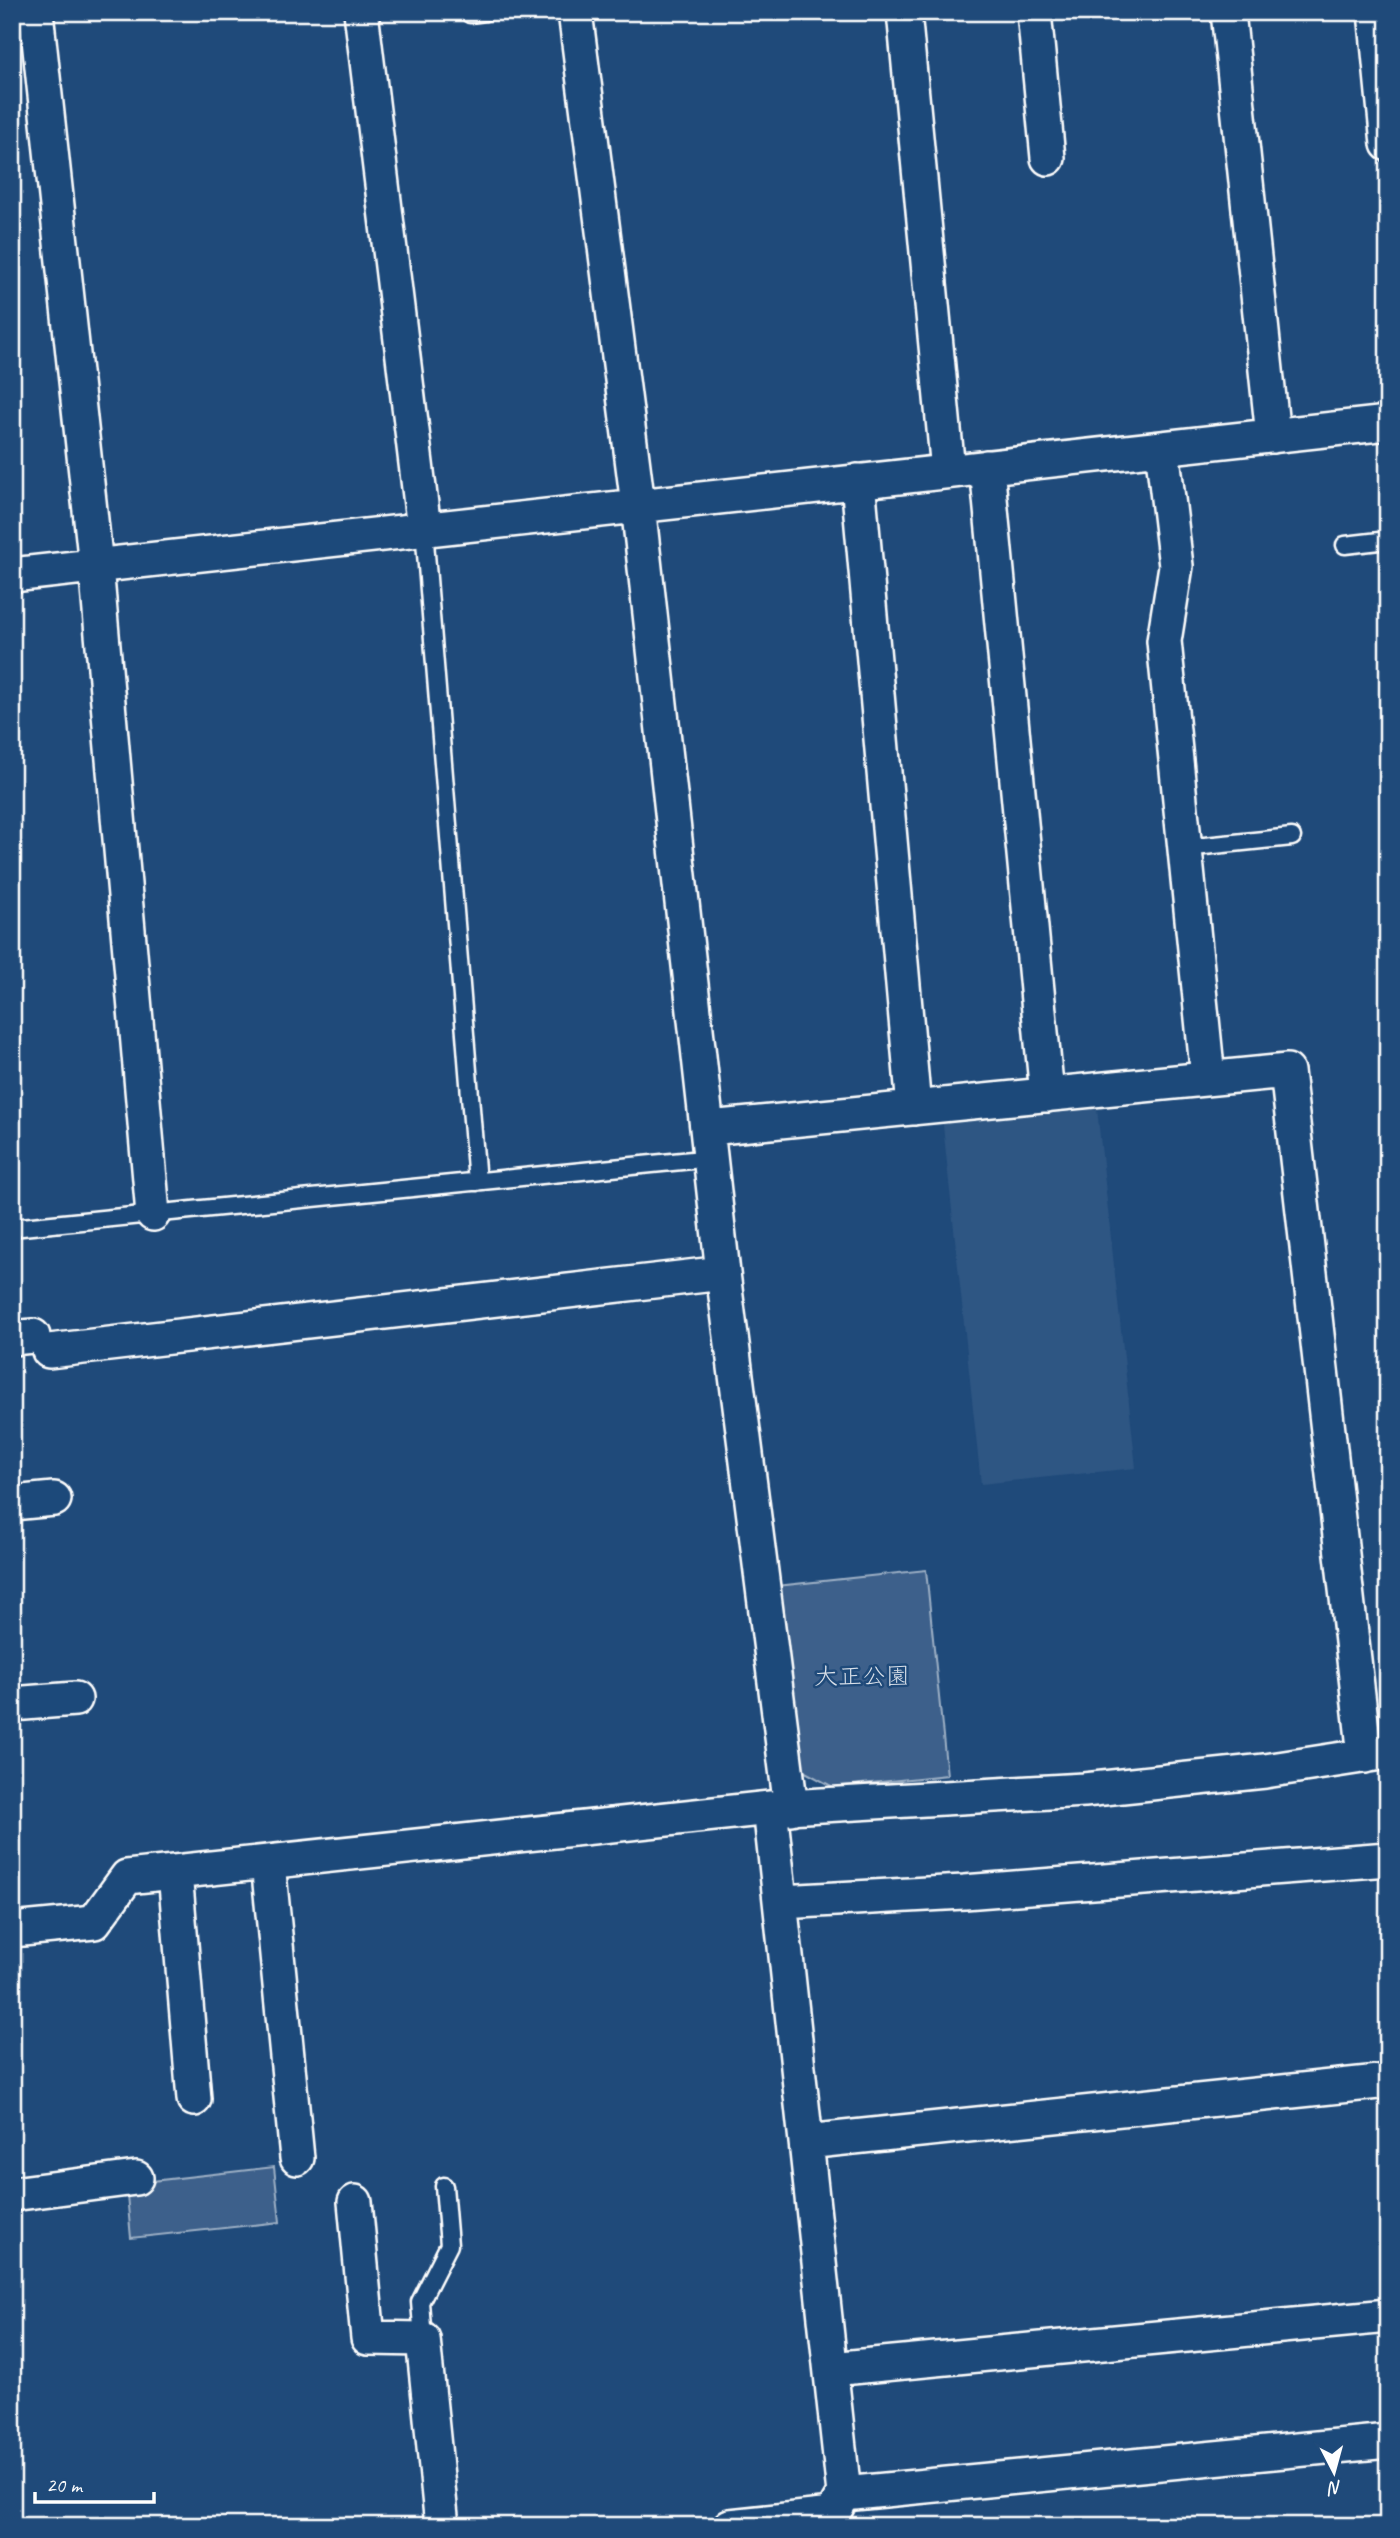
<svg xmlns="http://www.w3.org/2000/svg" width="1400" height="2538" viewBox="0 0 1400 2538" font-family="Caveat,'Klee One',sans-serif">
<style>
.built{fill:#2e5683}
.green{fill:#3c618b;stroke:#9eb0c5;stroke-width:2}
.lines{fill:none;stroke-linecap:round;stroke-linejoin:round}
.lane-casing{stroke:#fff;stroke-width:21}
.street-casing{stroke:#fff;stroke-width:38}
.lane{stroke:#1f4a7a;stroke-width:16}
.street{stroke:#1f4a7a;stroke-width:33}
.labels{text-anchor:middle;stroke-width:5;stroke-linejoin:round;paint-order:stroke}
.park-label{font-size:24px;fill:#d8dfe8;stroke:#1f4a7a}
</style>
<rect width="100%" height="100%" fill="#1f4a7a"/>
<filter id="ink" filterUnits="userSpaceOnUse"><feTurbulence type="fractalNoise" baseFrequency=".0143" numOctaves="2"/><feDisplacementMap in="SourceGraphic" scale="14" xChannelSelector="R" yChannelSelector="G"/><feConvolveMatrix kernelMatrix="1 2 1 2 8 2 1 2 1" color-interpolation-filters="sRGB"/></filter>
<g filter="url(#ink)">
<path class="built" d="M1096,1100L1136,1468L981,1484L942,1116Z"/>
<path class="green" d="M926,1570L947,1775L833,1787L796,1767L777,1586Z
M274,2167L280,2222L131,2238L126,2184Z"/>
<g class="lines">
<g class="lane-casing">
<path id="lane" d="M470,14L485,12
M424,529L477,1182
M1345,545L1388,540
M1185,848L1292,837
M12,1228L712,1158
M423,2339L420,2302L449,2245L444,2186"/>
</g>
<g class="street-casing">
<path id="street" d="M36,12L96,566L153,1214
M361,12L424,529
M575,12L638,505L723,1273L791,1808
M904,12L948,471
M1034,12L1048,158
M1228,12L1273,436
M1375,12L1388,144
M1162,448L1176,566L1164,641L1208,1078
M987,467L1047,1095
M858,481L914,1108
M12,575L1388,423
M709,1128L1287,1071L1365,1756
M12,1338L33,1336
M49,1351L723,1273
M12,1503L54,1499
M12,1704L75,1699
M770,1808L844,2494L832,2515L833,2526
M268,1863L297,2158
M175,1872L194,2099
M781,1902L964,1892L1388,1859
M12,1930L94,1922L127,1877L770,1808L1084,1790L1265,1771L1388,1752
M806,2142L1388,2081
M12,2194L136,2178
M355,2202L368,2338L423,2339L442,2526
M831,2369L1388,2316
M844,2494L1388,2441
M730,2526L832,2515"/>
</g>
<use href="#lane" class="lane"/>
<use href="#street" class="street"/>
</g>
</g>
<g class="labels">
<g class="park-label">
<text x="862" y="1684">大正公園</text>
</g>
</g>
<rect width="1400" height="2538" fill="none" stroke="#1f4a7a" stroke-width="42"/>
<rect x="21" y="21" width="1358" height="2496" fill="none" stroke="#fff" stroke-width="2.5" filter="url(#ink)"/>
<g transform="translate(1334 2472) rotate(174)" stroke="#1f4a7a" stroke-width="5" paint-order="stroke">
<path d="M0-5L12 26L0 18L-12 26Z" fill="#ffffff"/>
<text y="-10" font-size="19" font-weight="bold" text-anchor="middle" fill="#ffffff">N</text>
</g>
<path d="M35 2492v10h119v-10" fill="none" stroke="#ffffff" stroke-width="3.5"/>
<text x="46" y="2492" font-size="21" fill="#ffffff" stroke="#1f4a7a" stroke-width="5" paint-order="stroke">20 m</text>
</svg>
